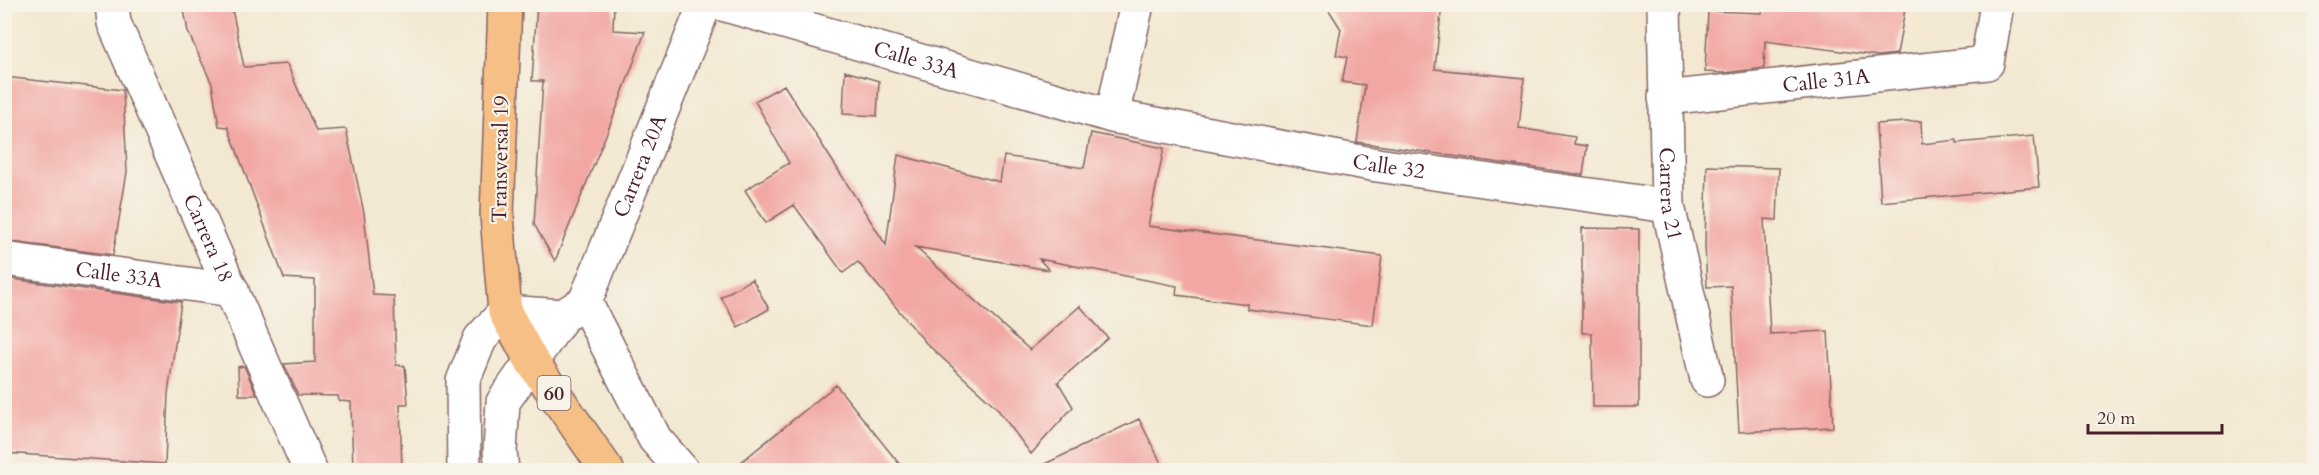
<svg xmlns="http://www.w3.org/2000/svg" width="2319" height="475" viewBox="0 0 2319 475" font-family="Cardo,serif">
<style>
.building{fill:#f2a7a4}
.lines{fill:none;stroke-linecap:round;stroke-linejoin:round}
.minor-casing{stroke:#856565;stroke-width:36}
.primary-casing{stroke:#856565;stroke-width:36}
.minor{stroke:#fff;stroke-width:33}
.primary{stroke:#f5bf86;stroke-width:33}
.labels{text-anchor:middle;stroke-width:4.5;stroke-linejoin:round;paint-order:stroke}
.shield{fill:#f7f3e8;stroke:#7e5f64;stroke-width:1.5}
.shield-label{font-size:20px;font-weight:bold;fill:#4a1f2b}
.street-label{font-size:21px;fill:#4a1f2b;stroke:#f7f3e8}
</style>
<rect width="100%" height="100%" fill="#f7f3e8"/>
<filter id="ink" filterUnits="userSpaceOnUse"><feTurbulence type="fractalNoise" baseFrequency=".0167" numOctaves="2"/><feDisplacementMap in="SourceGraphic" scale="12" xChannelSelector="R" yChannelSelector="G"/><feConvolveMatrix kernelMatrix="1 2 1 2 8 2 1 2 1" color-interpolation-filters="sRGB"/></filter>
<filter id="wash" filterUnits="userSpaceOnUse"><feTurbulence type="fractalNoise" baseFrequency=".008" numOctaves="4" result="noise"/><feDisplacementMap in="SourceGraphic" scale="24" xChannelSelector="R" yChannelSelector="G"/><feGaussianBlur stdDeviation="1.35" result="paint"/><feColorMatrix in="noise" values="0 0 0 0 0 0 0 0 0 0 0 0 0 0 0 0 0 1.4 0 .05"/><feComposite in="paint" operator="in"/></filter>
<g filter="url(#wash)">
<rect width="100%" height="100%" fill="#f3e8d1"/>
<g id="blocks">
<path class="building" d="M183,4H231L244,67L287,64L316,131L346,129L364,213L373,295L394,296L396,365L405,366L408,404H400L402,471H353L351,402L339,401L338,396L298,395L284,364L315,362V280L284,278L228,127L219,126L212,84L188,32Z
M537,4H614L613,30L645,32L616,110L555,261L534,224L543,81H532Z
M1325,4H1442L1435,69L1524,78L1519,128L1575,137L1574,144L1587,146L1583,175L1357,142L1365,85L1342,82L1347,57L1336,55L1341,29Z
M1763,4H1906L1897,54L1878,56L1765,41L1764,68L1724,73L1705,72L1708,11L1762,13Z
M845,71L879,81L877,116L843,114Z
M4,77L123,90L127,172L113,255L4,241Z
M784,85L886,245L898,155L1000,182L1004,156L1084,168L1091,133L1164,148L1148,226L1382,256L1373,325L1247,309V304L1176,295L1177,286L1039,259L1049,270L915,247L1030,350L1080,306L1108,338L1058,382L1073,407L1031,454L996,407L926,343L858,262L843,273L794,205L766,223L745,190L789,163L755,101Z
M1921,121L1922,144L1957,140V143L2034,136L2039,187L1881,202L1876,124Z
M1707,166L1779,168L1777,220L1764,219L1770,334L1828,331L1833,427L1739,432L1731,286L1707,287L1705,245Z
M1582,228L1639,229V407H1593L1592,333H1582Z
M4,278L181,302L168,394L165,464L4,453Z
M752,279L769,309L738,327L721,297Z
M244,366L257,395H239L238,367Z
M836,385L905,471H730Z
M1139,419L1165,471H1030Z"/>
</g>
</g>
<g filter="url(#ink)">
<use href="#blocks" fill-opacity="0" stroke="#856565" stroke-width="1.5"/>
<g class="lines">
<g class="minor-casing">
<g id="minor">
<path id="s1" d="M112,4L114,23L310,470"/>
<path id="s2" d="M722,4L1112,116L1377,165L1668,206"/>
<path id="s3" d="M1664,4L1668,206L1707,380"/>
<path id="s4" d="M1665,98L1987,63L1997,4"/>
<path d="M1112,116L1137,4"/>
<path id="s5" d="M4,259L232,290"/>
<path d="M585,302L655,439L682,470"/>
<path d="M464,470L463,381L480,339L505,312L563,316"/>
<path id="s6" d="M502,470L500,451L503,402L563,316L585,302L705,4"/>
</g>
</g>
<g class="primary-casing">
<path id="primary" d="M505,4L497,216L505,312L531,360L607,470"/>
</g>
<use href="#minor" class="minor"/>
<use href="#primary" class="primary"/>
</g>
</g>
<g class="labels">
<rect class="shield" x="537.5" y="376" width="33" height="34" rx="4.5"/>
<g class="shield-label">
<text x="554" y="400">60</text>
</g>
<g class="street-label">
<text dy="7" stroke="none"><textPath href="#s2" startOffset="202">Calle 33A</textPath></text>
<text dy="7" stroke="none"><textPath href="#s4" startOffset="162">Calle 31A</textPath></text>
<text transform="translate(500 159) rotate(-89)" y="7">Transversal 19</text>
<text dy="7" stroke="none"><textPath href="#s6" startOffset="346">Carrera 20A</textPath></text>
<text dy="7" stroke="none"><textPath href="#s2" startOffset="687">Calle 32</textPath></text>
<text dy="7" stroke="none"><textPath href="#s3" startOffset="190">Carrera 21</textPath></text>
<text dy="7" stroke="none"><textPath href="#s1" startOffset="254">Carrera 18</textPath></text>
<text dy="7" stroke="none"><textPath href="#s5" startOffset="116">Calle 33A</textPath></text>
</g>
</g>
<rect width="2319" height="475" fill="none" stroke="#f7f3e8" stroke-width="24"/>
<path d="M2088 424v9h134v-9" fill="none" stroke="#4a1f2b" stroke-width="3"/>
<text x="2097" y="424" font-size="18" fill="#4a1f2b" stroke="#f7f3e8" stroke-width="4.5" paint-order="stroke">20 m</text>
</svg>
